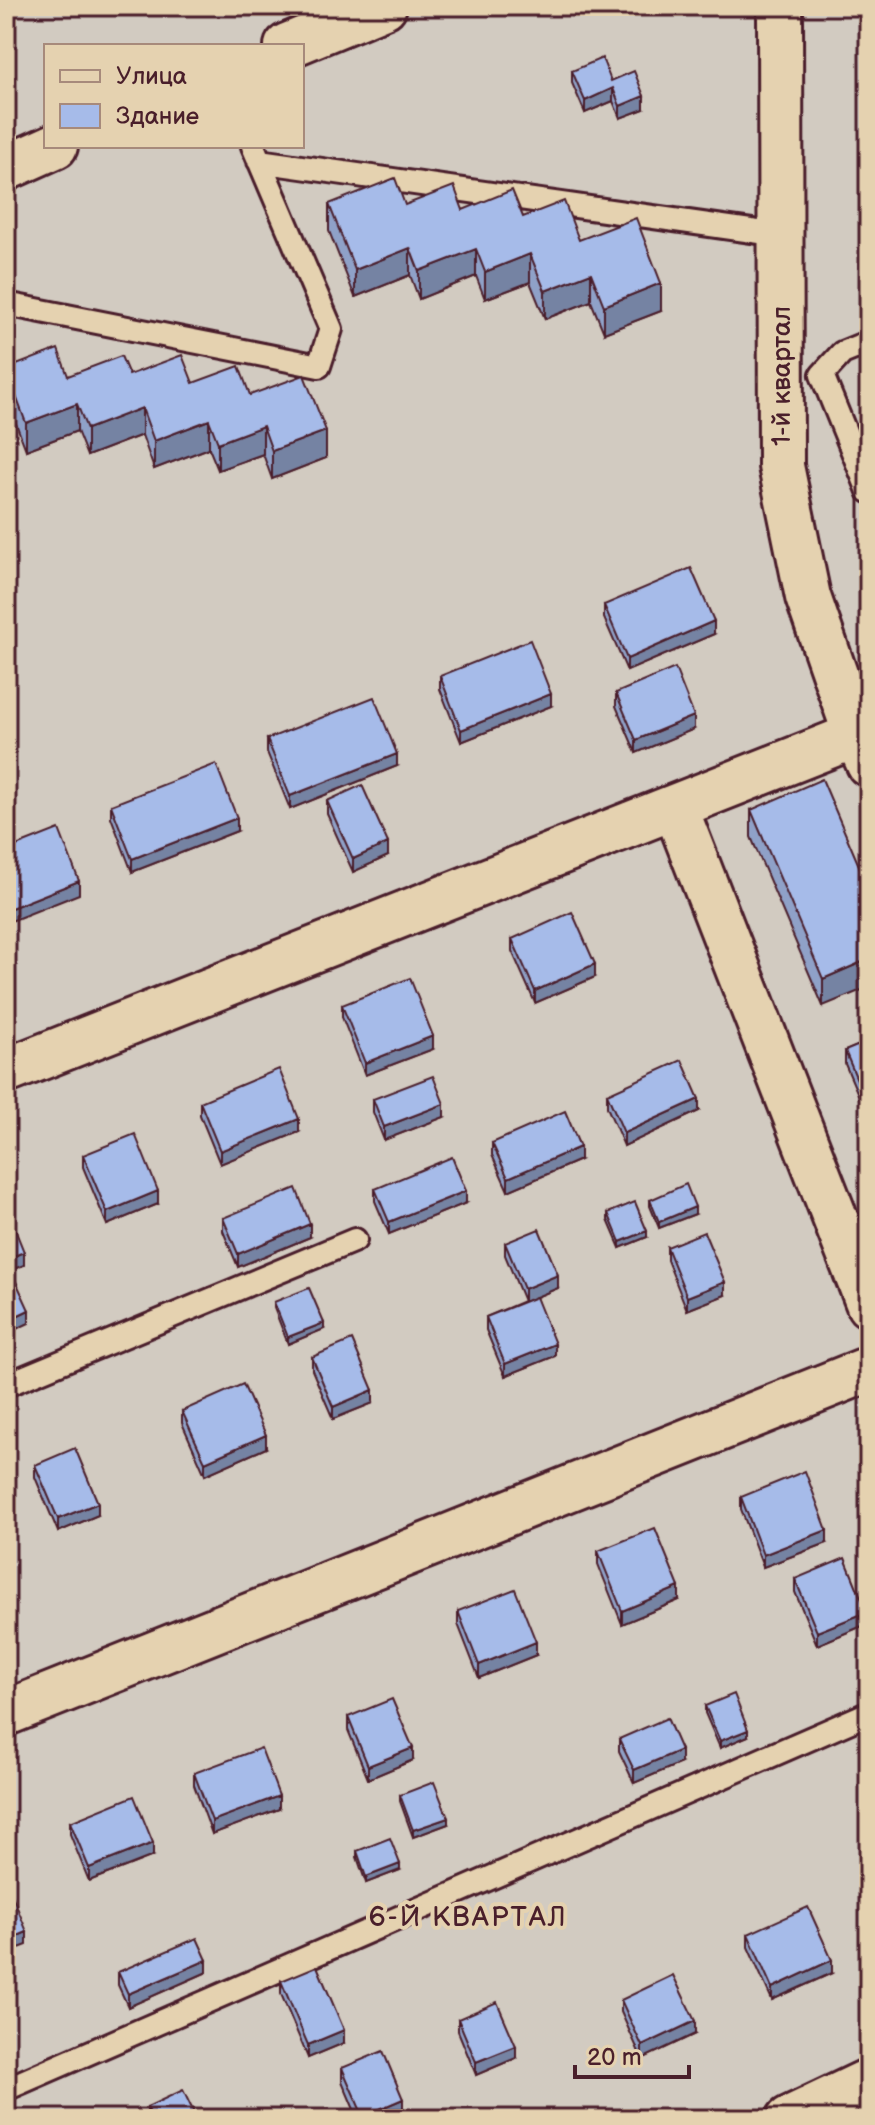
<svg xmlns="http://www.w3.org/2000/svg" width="875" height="2125" viewBox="0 0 875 2125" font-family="'Balsamiq Sans',sans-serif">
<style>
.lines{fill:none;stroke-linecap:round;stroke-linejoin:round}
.service-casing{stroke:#4a1f2b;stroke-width:28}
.minor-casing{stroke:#4a1f2b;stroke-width:50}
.service{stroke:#e5d2b0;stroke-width:22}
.minor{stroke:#e5d2b0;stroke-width:44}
.wall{fill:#8fa1c8;stroke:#4a1f2b;stroke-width:2}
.shaded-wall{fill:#7483a3;stroke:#4a1f2b;stroke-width:2}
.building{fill:#a6bbe9;stroke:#4a1f2b;stroke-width:2}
.labels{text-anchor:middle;stroke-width:8;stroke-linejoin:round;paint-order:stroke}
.street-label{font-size:26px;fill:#4a1f2b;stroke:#e5d2b0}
.neighbourhood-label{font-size:28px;letter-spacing:2px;fill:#4a1f2b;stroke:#e5d2b0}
</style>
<rect width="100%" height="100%" fill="#d2cbc1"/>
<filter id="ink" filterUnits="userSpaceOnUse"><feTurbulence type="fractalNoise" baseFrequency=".0125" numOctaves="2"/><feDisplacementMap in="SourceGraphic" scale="16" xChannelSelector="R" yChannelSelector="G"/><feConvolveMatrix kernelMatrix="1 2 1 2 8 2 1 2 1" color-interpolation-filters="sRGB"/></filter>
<g filter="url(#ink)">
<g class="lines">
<g class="service-casing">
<path id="service" d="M259,161L780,235
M6,304L319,366L331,329L253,146
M869,342L842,353L822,375L869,491
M6,1385L355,1240
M6,2089L869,1713"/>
</g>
<g class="minor-casing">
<path id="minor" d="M780,6L781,466L808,597L856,735L869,764
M287,46L384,6
M6,168L55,146
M675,807L869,1305
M6,1071L869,730
M6,1713L869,1369
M789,2119L869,2081"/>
</g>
<use href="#service" class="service"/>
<use href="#minor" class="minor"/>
</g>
<path class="wall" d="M572,71L611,81L644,109L620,118L613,101L585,113L572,83Z
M329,204L405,205L523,217L579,240L661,311L604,333L591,301L545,319L530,282L485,299L476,276L419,299L410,275L355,297L329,231Z
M6,369L68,376L193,383L250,395L326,458L272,479L263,454L218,470L209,448L154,469L142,435L87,456L77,431L26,450L6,397Z
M604,605L714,634L627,671L604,618Z
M440,676L551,706L461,742L440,689Z
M616,693L694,729L636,753L616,706Z
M267,739L397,766L290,809L267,752Z
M327,801L388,856L353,872L327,814Z
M111,805L237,831L132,872L111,817Z
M751,810L869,889L823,1006L751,837Z
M512,939L595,977L535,1003L512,951Z
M342,1005L433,1049L365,1075L342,1017Z
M869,1041V1120L845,1064V1051Z
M607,1094L699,1111L624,1146L607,1107Z
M373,1099L444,1117L384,1140L373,1112Z
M200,1102L299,1132L220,1164L200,1115Z
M492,1143L580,1160L508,1191L492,1155Z
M83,1155L158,1204L107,1225L83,1167Z
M375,1189L466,1203L389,1234L375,1201Z
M650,1200L695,1214L659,1228L650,1206Z
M608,1213L647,1237L620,1248L608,1220Z
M223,1218L310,1237L238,1267L223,1231Z
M505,1243L558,1288L536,1297L555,1356L505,1376L486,1330V1317L524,1301L505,1255Z
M667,1247L725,1295L687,1310L667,1260Z
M274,1302L324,1329L288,1344L274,1308Z
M312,1357L373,1403L333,1419L312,1370Z
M182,1411L266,1448L205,1475L182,1423Z
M35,1465L98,1515L58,1532L35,1477Z
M741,1497L827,1543L763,1567L741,1509Z
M598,1551L679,1600L622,1624L598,1564Z
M795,1579L867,1624L817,1645L795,1592Z
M458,1611L536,1655L479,1678L458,1624Z
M705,1706L748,1736L720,1748L705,1713Z
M348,1717L413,1760L368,1779L348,1730Z
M619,1739L681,1763L634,1783L619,1751Z
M194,1773L279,1809L212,1834L194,1785Z
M400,1795L448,1824L413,1837L400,1801Z
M70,1822L153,1856L89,1881L70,1834Z
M357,1851L400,1870L366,1883L357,1857Z
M748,1934L832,1973L772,2000L748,1947Z
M118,1972H207L128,2007L118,1985Z
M281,1981L344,2043L308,2058L281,1994Z
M621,2000L695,2034L642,2059L621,2012Z
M458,2019L516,2058L476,2075L458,2031Z
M342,2068L403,2112L386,2119H358L342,2081Z
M147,2107L197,2119H147Z"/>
<path class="shaded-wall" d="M613,88V101L585,113V101Z
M644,96V109L620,118V106Z
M410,248V275L355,297V270Z
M476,249V276L419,299V271Z
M530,254V282L485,299V272Z
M591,273V301L545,319V291Z
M661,283V311L604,333V306Z
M77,404V431L26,450V423Z
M142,408V435L87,456V429Z
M209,420V448L154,469V441Z
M263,426V454L218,470V443Z
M326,431V458L272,479V451Z
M714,621V634L627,671V659Z
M551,694V706L461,742V730Z
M694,716V729L636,753V740Z
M397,754V766L290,809V796Z
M237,818V831L132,872V859Z
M388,843V856L353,872V859Z
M79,881V894L6,923V910Z
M869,959V987L823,1006V979Z
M595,964V977L535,1003V991Z
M433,1036V1049L365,1075V1063Z
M699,1099V1111L624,1146V1133Z
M444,1104V1117L384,1140V1127Z
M299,1119V1132L220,1164V1151Z
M580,1147V1160L508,1191V1178Z
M158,1191V1204L107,1225V1212Z
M466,1191V1203L389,1234V1222Z
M695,1207V1214L659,1228V1222Z
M310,1224V1237L238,1267V1254Z
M647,1231V1237L620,1248V1242Z
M24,1252V1265L6,1272V1259Z
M558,1275V1288L524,1302V1289Z
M725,1282V1295L687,1310V1297Z
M29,1310V1323L6,1334V1321Z
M324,1323V1329L288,1344V1337Z
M555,1344V1356L505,1376V1364Z
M373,1390V1403L333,1419V1407Z
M266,1435V1448L205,1475V1462Z
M98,1503V1515L58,1532V1519Z
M827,1530V1543L763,1567V1555Z
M679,1587V1600L622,1624V1611Z
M867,1612V1624L817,1645V1632Z
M536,1642V1655L479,1678V1665Z
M748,1730V1736L720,1748V1741Z
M413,1748V1760L368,1779V1766Z
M681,1750V1763L634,1783V1770Z
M279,1796V1809L212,1834V1821Z
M448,1818V1824L413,1837V1830Z
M153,1843V1856L89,1881V1868Z
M400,1864V1870L366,1883V1877Z
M27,1932V1945L6,1953V1941Z
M207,1960V1972L128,2007V1994Z
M832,1960V1973L772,2000V1988Z
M695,2021V2034L642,2059V2046Z
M344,2030V2043L308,2058V2045Z
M516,2046V2058L476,2075V2062Z
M403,2099V2112L386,2119H363V2116Z"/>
<path class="building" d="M602,58L611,81L634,71L644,96L620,106L613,88L585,101L572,71Z
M395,178L405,205L454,186L463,210L512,190L523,217L564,201L579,240L636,218L661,283L604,306L591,273L545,291L530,254L485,272L476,249L419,271L410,248L355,270L329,204Z
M58,349L68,376L121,356L129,375L182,355L193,383L239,366L250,395L304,375L326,431L272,451L263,426L218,443L209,420L154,441L142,408L87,429L77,404L26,423L6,369Z
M691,568L714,621L627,659L604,605Z
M530,640L551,694L461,730L440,676Z
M675,668L694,716L636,740L616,693Z
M374,697L397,754L290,796L267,739Z
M216,764L237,818L132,859L111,805Z
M822,779L869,889V959L823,979L751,810Z
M362,785L388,843L353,859L327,801Z
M59,829L79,881L6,910V850Z
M572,912L595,964L535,991L512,939Z
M410,978L433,1036L365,1063L342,1005Z
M869,1041V1108L845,1051Z
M682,1060L699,1099L624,1133L607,1094Z
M279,1069L299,1119L220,1151L200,1102Z
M433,1076L444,1104L384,1127L373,1099Z
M565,1111L580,1147L508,1178L492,1143Z
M135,1134L158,1191L107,1212L83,1155Z
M452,1157L466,1191L389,1222L375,1189Z
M686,1184L695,1207L659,1222L650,1200Z
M296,1188L310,1224L238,1254L223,1218Z
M635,1202L647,1231L620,1242L608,1213Z
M6,1207L24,1252L6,1259Z
M539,1229L558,1275L524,1289L505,1243Z
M704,1232L725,1282L687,1297L667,1247Z
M13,1275L29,1310L6,1321V1279Z
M309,1288L324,1323L288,1337L274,1302Z
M536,1297L555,1344L505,1364L486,1317Z
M352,1340L373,1390L333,1407L312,1357Z
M243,1384L266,1435L205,1462L182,1411Z
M75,1448L98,1503L58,1519L35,1465Z
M805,1471L827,1530L763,1555L741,1497Z
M655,1528L679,1587L622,1611L598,1551Z
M845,1558L867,1612L817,1632L795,1579Z
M515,1589L536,1642L479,1665L458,1611Z
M734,1694L748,1730L720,1741L705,1706Z
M392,1699L413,1748L368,1766L348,1717Z
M667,1718L681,1750L634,1770L619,1739Z
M261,1748L279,1796L212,1821L194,1773Z
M434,1782L448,1818L413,1830L400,1795Z
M134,1796L153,1843L89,1868L70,1822Z
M390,1838L400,1864L366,1877L357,1851Z
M6,1880L27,1932L6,1941Z
M808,1907L832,1960L772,1988L748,1934Z
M197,1938L207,1960L128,1994L118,1972Z
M317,1966L344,2030L308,2045L281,1981Z
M673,1975L695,2021L642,2046L621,2000Z
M497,2002L516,2046L476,2062L458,2019Z
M383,2051L403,2099L363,2116L342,2068Z
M183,2090L197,2119H153L147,2107Z"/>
</g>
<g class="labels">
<g class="street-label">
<text transform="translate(781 376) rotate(-90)" y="9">1-й квартал</text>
</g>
<g class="neighbourhood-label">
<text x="468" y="1926">6-Й КВАРТАЛ</text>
</g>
</g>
<rect width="875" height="2125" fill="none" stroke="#e5d2b0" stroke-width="32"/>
<rect x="16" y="16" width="843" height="2093" fill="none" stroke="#4a1f2b" stroke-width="3" filter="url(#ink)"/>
<rect x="44" y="44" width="260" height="104" fill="#e5d2b0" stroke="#a78a7b" stroke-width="2"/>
<rect x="60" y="70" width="40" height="12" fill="#e5d2b0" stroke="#a78a7b" stroke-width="2"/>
<text x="116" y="84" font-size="24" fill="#4a1f2b">Улица</text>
<rect x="60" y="104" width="40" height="24" fill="#a6bbe9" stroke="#a78a7b" stroke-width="2"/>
<text x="116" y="124" font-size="24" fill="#4a1f2b">Здание</text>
<path d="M575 2065v12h114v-12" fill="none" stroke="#4a1f2b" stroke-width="4"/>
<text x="587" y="2065" font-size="24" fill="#4a1f2b" stroke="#e5d2b0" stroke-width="6" paint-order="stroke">20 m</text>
</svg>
